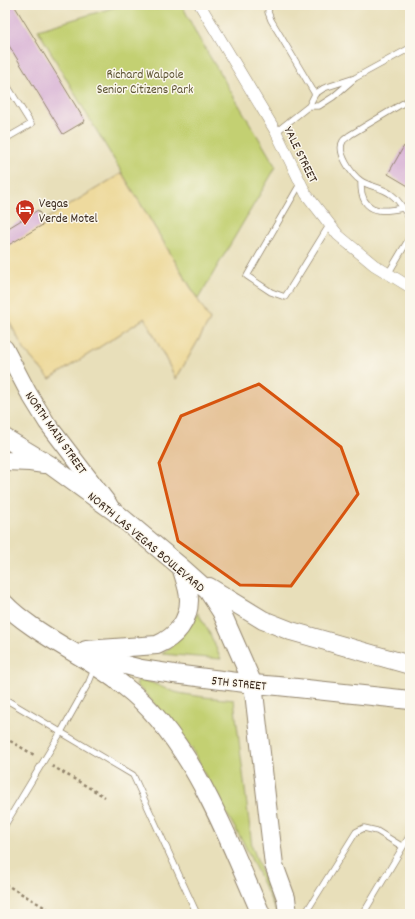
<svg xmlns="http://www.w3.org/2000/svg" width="415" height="919" viewBox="0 0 415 919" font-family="Dekko,sans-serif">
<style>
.green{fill:#c3d072;stroke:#7f7d48}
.sand{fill:#eeda9e;stroke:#94825e}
.building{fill:#d6aed4}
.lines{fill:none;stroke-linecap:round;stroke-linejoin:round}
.service-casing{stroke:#92846c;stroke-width:7}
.minor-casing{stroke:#92846c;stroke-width:12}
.secondary-casing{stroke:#92846c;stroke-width:18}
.primary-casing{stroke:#92846c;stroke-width:20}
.path{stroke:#92846c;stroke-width:2.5;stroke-dasharray:3 3;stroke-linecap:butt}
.service{stroke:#fff;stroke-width:5.5}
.minor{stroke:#fff;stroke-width:11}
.secondary{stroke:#fff;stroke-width:16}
.primary{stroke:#fff;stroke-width:18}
.marked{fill:#d7540e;fill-opacity:0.2;stroke:#d7540e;stroke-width:3;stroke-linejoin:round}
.labels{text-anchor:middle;stroke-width:3;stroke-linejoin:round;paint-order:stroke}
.park-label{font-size:13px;fill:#5d5433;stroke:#fbf7ec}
.street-label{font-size:13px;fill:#3b2a1e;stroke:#fbf7ec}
.poi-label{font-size:13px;fill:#3b2a1e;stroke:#fbf7ec;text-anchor:start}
</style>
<rect width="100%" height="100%" fill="#fbf7ec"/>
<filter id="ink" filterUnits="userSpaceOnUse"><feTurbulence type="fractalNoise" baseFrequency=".025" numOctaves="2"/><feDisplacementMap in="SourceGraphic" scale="8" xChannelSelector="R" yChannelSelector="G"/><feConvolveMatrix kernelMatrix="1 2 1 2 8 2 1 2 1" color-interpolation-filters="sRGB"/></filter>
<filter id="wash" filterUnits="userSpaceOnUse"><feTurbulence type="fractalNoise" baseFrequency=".012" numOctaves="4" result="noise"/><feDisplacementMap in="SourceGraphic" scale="16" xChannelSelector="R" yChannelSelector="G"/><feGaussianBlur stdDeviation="0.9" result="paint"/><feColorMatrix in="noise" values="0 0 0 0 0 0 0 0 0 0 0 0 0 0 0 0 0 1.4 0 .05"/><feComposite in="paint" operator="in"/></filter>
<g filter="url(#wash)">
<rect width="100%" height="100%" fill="#e8dfba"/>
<path class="green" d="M122,5H182L197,35L276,167L198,299L89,118L38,30Z
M198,613L210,634L221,659L162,654C177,642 188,629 198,613Z
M138,680C152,680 164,690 179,693C197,697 216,698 234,700L252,846L276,911L243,842L210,785L192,749L145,693L136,685Z"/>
<path class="sand" d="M122,173L210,320L176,379L145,318L50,379L25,351L5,314V244Z"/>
<g id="blocks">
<path class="building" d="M14,5L85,121L63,134L5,39V11Z
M410,145V187L388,174L404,146L408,148Z
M38,210L46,223L5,247V230Z"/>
</g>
</g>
<g filter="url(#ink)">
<use href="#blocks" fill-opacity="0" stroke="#92846c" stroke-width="1"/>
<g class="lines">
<g class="service-casing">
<path id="service" d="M269,5L268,12L271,20L315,94
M5,82L31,124L5,139
M410,99L350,135C348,137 344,139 343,141C336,152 352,175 361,181C370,187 382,187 392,195C400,201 404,210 410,219
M309,106H319L333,97L355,78
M276,132L309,106L315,94L324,88L355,78L410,48
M361,181C361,185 361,190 362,194C367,215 388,211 403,208
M300,184L247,276L271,292L285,297L330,224
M388,274L410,237
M5,699L133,775L197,914
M5,825L61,732L89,682L95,667
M305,914L356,832L364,828L377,831L403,847
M363,914L410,835"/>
</g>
<g class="minor-casing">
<path id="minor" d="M200,5L276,132L306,194L338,235L374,265L410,287"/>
</g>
<g class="secondary-casing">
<path id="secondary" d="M5,348L28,392L47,423L109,504"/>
</g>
<g class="primary-casing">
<path id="primary" d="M5,438L50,465L115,512L181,567L208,591L221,611L253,684L274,865L286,898L288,914
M5,461L30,462L44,464
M209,587L263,620L291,631L410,665
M5,604C13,613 23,620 33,627C63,648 96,663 124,686C191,737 228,839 261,914
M86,650L157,645C176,637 189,621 189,600C189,589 184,577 181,567
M90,656L141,669L174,674L253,684L278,686L410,700"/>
</g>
<path class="path" d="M5,738L36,756
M52,766L105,797
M5,884L56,914"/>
<use href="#service" class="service"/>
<use href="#minor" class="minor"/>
<use href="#secondary" class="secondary"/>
<use href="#primary" class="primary"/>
</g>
</g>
<path class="marked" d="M259,384L341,447L358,494L291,586L240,585L178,541L159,463L181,416Z"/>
<defs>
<g id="hotel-pin" transform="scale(1)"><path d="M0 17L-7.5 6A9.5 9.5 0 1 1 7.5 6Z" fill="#c8321e" stroke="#fbf7ec"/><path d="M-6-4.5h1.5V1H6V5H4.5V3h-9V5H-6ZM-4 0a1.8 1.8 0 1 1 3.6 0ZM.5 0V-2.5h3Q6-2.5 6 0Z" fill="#fff"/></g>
</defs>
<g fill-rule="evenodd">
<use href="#hotel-pin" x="25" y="209"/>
</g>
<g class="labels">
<g class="park-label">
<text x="145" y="78">Richard Walpole<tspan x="145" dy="15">Senior Citizens Park</tspan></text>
</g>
<g class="street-label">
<text transform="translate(302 154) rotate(64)" y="5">YALE STREET</text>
<text transform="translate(57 432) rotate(55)" y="5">NORTH MAIN STREET</text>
<text transform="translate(147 541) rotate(40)" y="5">NORTH LAS VEGAS BOULEVARD</text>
<text transform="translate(239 682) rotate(6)" y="5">5TH STREET</text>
</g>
<g class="poi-label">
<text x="39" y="207">Vegas<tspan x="39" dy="15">Verde Motel</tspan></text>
</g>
</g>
<rect width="415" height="919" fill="none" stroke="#fbf7ec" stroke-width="20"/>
</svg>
